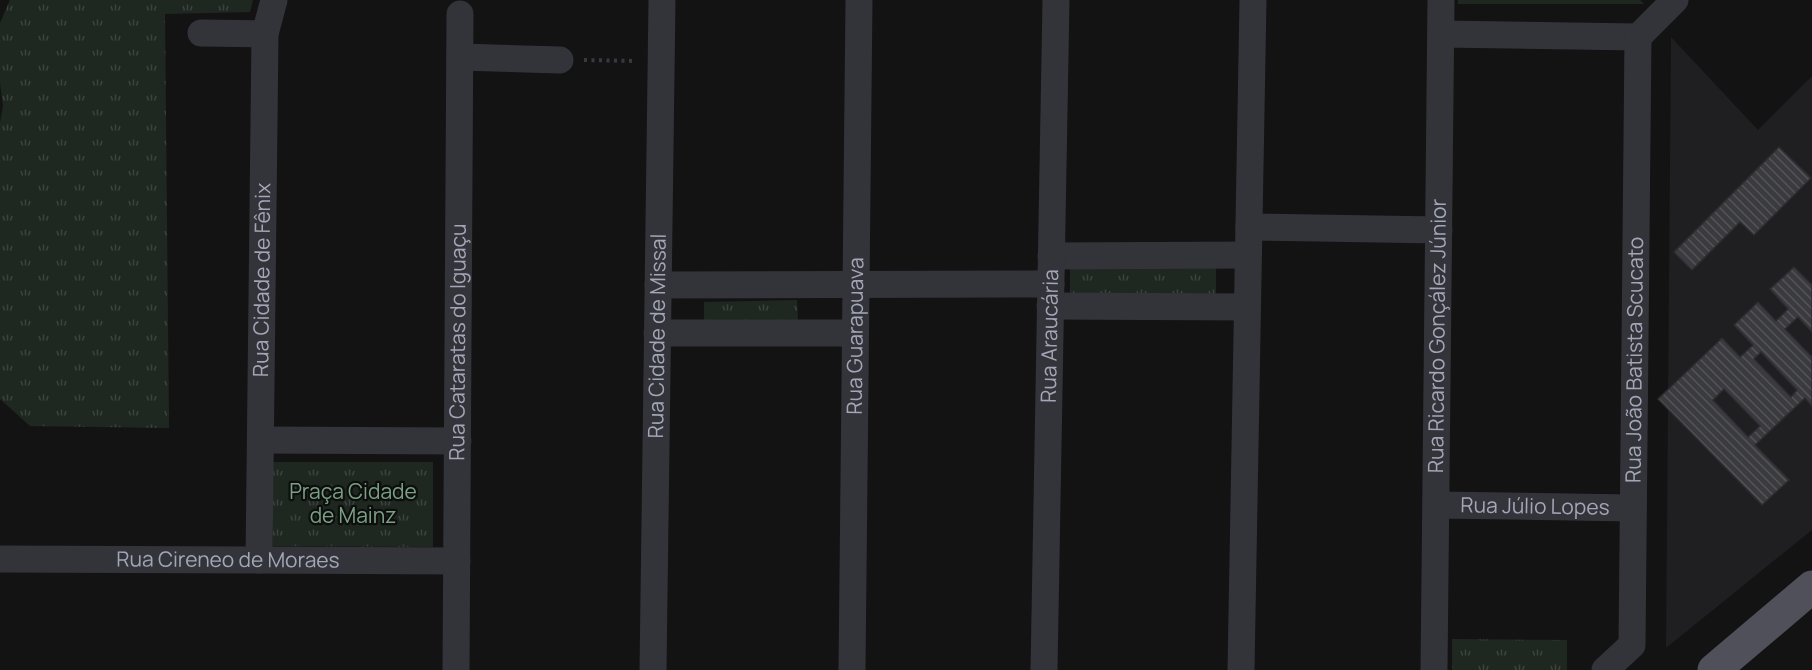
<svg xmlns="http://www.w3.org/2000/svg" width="1812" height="670" viewBox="0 0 1812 670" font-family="Manrope,sans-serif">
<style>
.built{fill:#1f1f21}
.grass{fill:url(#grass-tufts)}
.building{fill:url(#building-back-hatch);stroke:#2d2c31;stroke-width:1.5;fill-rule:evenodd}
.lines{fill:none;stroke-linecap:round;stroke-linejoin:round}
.path{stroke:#393a41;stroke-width:4;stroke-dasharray:3 4.5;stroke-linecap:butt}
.minor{stroke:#33333a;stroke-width:27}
.major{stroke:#4f5059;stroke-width:33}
.labels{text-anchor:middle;stroke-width:4.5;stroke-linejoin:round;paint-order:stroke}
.street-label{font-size:21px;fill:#a3a6b6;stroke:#0e0e0f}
.park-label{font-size:21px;fill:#79a283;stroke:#0e0e0f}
</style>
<defs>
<pattern id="grass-tufts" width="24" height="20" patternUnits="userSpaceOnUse" patternTransform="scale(1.5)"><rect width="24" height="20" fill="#1f2721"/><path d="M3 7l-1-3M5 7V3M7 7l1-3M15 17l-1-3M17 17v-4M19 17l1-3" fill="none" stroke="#3c433f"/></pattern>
<pattern id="building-back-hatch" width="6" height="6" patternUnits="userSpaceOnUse" patternTransform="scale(1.5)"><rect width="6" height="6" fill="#3a3a3f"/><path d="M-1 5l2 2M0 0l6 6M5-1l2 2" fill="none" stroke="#535458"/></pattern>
</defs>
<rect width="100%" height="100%" fill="#131314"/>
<path class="built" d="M1671,37L1758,130L1812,76V530L1666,648Z"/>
<path class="grass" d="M10,0H253L250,12L165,14L169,428L30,426L0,399V123L3,106L0,83V23Z
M1458,0H1640L1644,4H1458Z
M1070,261H1216V300H1070Z
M797,300L798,320L704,322V302Z
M273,462H433V547L273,546Z
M1452,639L1567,640V670H1452Z"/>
<path class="building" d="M1779,147L1811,178L1754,235L1740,222L1692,270L1674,252Z
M1794,267L1812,285V332L1798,317L1785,329L1812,357V406L1805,398L1755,445L1789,480L1762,505L1658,399L1722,338L1740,357L1753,345L1734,325L1758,302L1776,321L1788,309L1770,289ZM1761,352L1797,390L1791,397L1754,359ZM1724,389L1760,426L1748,437L1713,400Z"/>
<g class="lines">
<path class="path" d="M584,60L636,61"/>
<g class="minor">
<path d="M201,33L265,34"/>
<path d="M1441,34L1638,37"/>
<path d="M1638,37L1675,0"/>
<path d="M460,57L560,60"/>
<path d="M1249,227L1439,230"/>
<path d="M1051,256L1248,255"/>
<path d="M658,285L1051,284"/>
<path d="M1050,306L1247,307"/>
<path d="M657,333H855"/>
<path d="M261,440L458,441"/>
<path id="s1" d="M1436,505L1633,508"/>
<path id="s2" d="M0,559L457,561"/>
<path id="s3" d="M259,560L265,34L274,0"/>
<path id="s4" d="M456,670L460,14"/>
<path id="s5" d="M653,670L662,0"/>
<path id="s6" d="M852,670L859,0"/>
<path id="s7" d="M1044,670L1056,0"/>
<path d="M1241,670L1253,0"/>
<path id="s8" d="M1434,670L1441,0"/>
<path id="s9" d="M1605,670L1632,645L1638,37"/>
</g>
<path class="major" d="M1714,670L1812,587"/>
</g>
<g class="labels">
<g class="street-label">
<text dy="7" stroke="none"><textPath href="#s3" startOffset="280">Rua Cidade de Fênix</textPath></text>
<text dy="7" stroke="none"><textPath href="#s5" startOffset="334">Rua Cidade de Missal</textPath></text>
<text dy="7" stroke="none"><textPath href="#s6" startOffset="334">Rua Guarapuava</textPath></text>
<text dy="7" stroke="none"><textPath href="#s7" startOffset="334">Rua Araucária</textPath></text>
<text dy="7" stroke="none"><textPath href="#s8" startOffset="334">Rua Ricardo Gonçález Júnior</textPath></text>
<text dy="7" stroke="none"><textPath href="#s4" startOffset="328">Rua Cataratas do Iguaçu</textPath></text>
<text dy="7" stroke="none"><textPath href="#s9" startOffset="322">Rua João Batista Scucato</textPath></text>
<text dy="7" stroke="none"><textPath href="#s1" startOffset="99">Rua Júlio Lopes</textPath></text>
<text dy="7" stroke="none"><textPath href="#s2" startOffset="228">Rua Cireneo de Moraes</textPath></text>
</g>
<g class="park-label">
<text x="353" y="499">Praça Cidade<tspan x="353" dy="24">de Mainz</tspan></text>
</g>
</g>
</svg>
